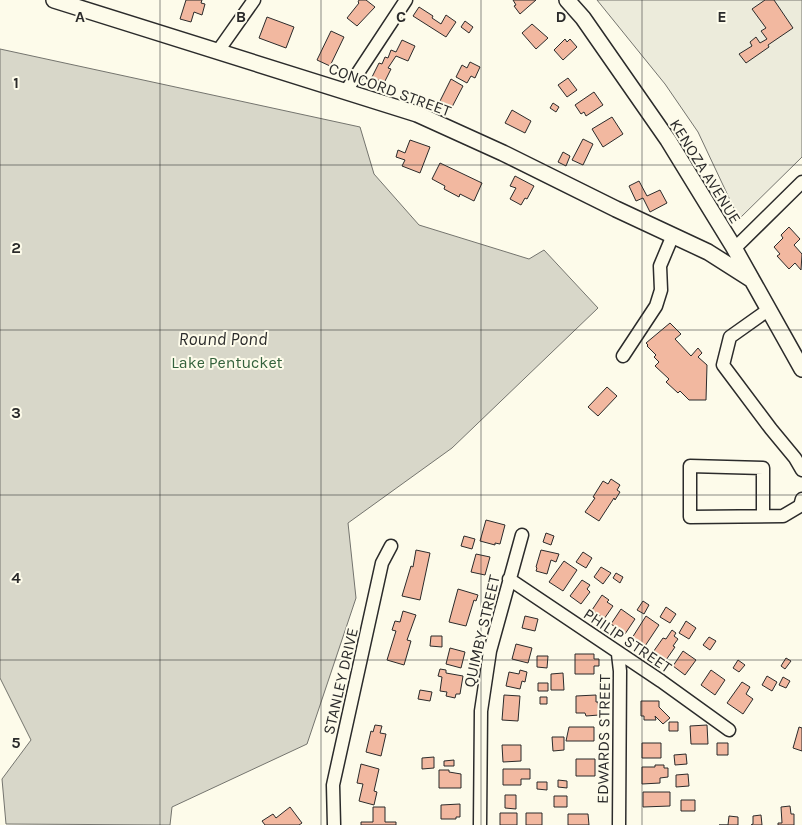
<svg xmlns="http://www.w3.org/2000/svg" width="802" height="825" viewBox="0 0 802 825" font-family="Karla,sans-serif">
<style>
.green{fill:#ecebdb;stroke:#74746e}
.water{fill:#d8d7c9;stroke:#74746e}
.building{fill:#f2b8a0;stroke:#2b2b2b}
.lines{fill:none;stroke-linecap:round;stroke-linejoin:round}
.minor-casing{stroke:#2b2b2b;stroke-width:15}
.major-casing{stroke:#2b2b2b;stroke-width:18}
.minor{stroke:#fdfbea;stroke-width:12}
.major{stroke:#fdfbea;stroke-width:15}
.grid{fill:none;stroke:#2b2b2b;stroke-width:1;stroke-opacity:0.55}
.labels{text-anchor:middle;stroke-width:4;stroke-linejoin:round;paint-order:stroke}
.street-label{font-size:16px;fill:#2b2b2b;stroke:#fdfbea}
.park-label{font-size:16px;fill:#34623c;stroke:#fdfbea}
.water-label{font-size:18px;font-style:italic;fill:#2b2b2b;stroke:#fdfbea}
.grid-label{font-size:16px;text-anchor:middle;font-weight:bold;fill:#2b2b2b;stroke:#fdfbea;stroke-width:4;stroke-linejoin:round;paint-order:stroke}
</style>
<rect width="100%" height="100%" fill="#fdfbea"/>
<path class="green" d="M597,0H802V157L739,219L698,132L665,84Z"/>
<path class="water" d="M0,49L360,127L374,174L419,225L529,259L544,250L598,308L452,448L348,523L356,598L307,744L172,807L170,825L6,824L2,779L31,740L0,678Z"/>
<path class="building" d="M186,0H202L201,3L205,4L202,15L194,12L191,22L180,19Z
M359,0H366L375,7L357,26L347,18L359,3L358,2Z
M513,0H536L520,14L514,6L516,5Z
M765,0H774L793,28L768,45L769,47L746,63L739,54L752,46L750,42L756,37L760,43L767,39L761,31L766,28L752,9Z
M419,7L433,16L432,18L441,24L446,15L456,22L446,37L413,16Z
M267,17L294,27L286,48L259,38Z
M465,21L473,27L469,33L461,27Z
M532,24L548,38L536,49L522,33Z
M331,31L344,37L330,66L317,60Z
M565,39L567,42L570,39L577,47L563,60L554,50Z
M402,40L415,46L408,61L396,56L388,68L391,69L384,83L372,77L379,63L382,64L385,57L388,58L391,50L396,52Z
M470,62L480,67L475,78L471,76L467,83L456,77L462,65L467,68Z
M568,78L577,90L567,97L558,85Z
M451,79L463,86L452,107L440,101Z
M594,92L603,105L586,116L584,112L581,114L575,105Z
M553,103L559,107L556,112L550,108Z
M512,110L531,121L525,133L505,123Z
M612,117L623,134L603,147L592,129Z
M583,139L593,144L583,165L572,160Z
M410,140L430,147L420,173L402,166L405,160L396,157L398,150L405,153Z
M563,152L570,156L566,166L558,162Z
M440,163L482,183L474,201L460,194L459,197L444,189L445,186L432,179Z
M515,176L534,186L527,199L525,198L521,205L510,199L516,188L510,186Z
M639,181L647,196L660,190L667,203L650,212L643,198L636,201L629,186Z
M789,227L800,239L794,245L802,254L801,270L795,263L789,269L777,256L780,254L774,247L783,238L781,235Z
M670,323L681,334L675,339L691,356L698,348L702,353L698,357L707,365L706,400H689L680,391L678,393L666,382L669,379L655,366L659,362L654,357L656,355L647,346L648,345L646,343Z
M607,387L617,396L598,416L588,407Z
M611,479L620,485L617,490L620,492L615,500L614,498L599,521L585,512L595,498L593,497L603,481L608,484Z
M486,520L505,525L500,544L495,543V545L480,541Z
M546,533L554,536L551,545L543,542Z
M464,536L475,539L472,549L461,546Z
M416,550L430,553L420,600L402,596L411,566L413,567Z
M541,550L559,554L556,562L551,560L547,574L536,571L537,568L536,567Z
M583,552L592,558L586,568L576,562Z
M476,554L490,557L485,575L471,572Z
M564,561L577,570L563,591L549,582Z
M601,567L611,573L603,584L594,577Z
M616,573L623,577L620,583L613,578Z
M582,580L590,585L587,589L590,592L581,604L570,596Z
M458,589L478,595L476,601L474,600L466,626L449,622Z
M602,595L609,600L607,602L613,606L604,619L592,610Z
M643,601L649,605L644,614L637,610Z
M666,607L676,614L670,623L660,617Z
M621,609L635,619L625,634L611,624Z
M403,611L416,615L407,640L411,641L404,665L387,660L396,631L392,630L395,621L400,622Z
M525,616L538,619L535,631L522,628Z
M646,616L659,625L645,646L632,638Z
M686,621L696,628L689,639L679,633Z
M672,630L676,633L674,636L678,639L673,646L675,647L666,660L661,657L659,660L651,655L663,638L666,639Z
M431,636H442V647L430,646Z
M709,637L716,641L710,650L703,645Z
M516,644L532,648L528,663L512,659Z
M450,648L465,652L461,668L446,664Z
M683,651L696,660L685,675L673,666Z
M575,654H594V659H599V666H594V674H575Z
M537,656H548L547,668L537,667Z
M786,658L791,661L785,669L781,666Z
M738,660L745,665L739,672L733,668Z
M440,669L446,670V673L463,676L460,694H456L455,698L446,696L447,692L440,691L442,677L438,676Z
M520,670L527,672L525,682L522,681L520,689L506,686L509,672L519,674Z
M711,670L725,680L715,695L701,685Z
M563,673L564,690H551V674Z
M767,676L777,682L772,691L762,685Z
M783,677L790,681L786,688L779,685Z
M742,682L750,687L746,694L753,699L743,714L727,703Z
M538,683H548V691H538Z
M420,690L432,692L430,701L418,699Z
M504,695L520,696L518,721L502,720Z
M596,695V702H598L599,715L586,716L585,713H576V696Z
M540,697H547V704H540Z
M641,701H659V707L670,718L663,724L655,716L656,720H644V716H641Z
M669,722H678V731H669Z
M375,725L382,726L380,733L386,734L381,756L366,752L371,731L373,732Z
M707,725L708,744H691L690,726Z
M569,727H594V741H566Z
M799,727L802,728V751L793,748Z
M552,737H564V750L553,751Z
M642,743H661V758H642Z
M717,743H728V755H717Z
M502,745H521V761L503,762Z
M686,754L687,764L675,765L674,755Z
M434,757V768L422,769V758Z
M576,759H595V776H576Z
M454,760V766H444V761Z
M361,764L379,769L374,791L377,792L374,805L359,801L363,784L357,783Z
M655,765H664V768H668V777L660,778V783L642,784V767H655Z
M503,769H530V779H521V785H503Z
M439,770H449V772L461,774V788H439Z
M688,774L689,786L676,787V775Z
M558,780L567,781V788L558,787Z
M537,782H547V790L537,789Z
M643,792H670V806L643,807Z
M505,795H516V809L505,808Z
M554,796H567V807H554Z
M681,800H695V811H681Z
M460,804V817H456V819H441V805Z
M790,806L791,814H794V825H778V823H782L781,807Z
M290,807L302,823L299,825H265L262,821L273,814L276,818Z
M373,807H385V822H396V825H361V822H373Z
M500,813H517V825H500Z
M526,813H542V825H526Z
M568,814H588L589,825H568Z
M761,815L762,825H751L753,824V816Z
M729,816L738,817V825H719H728Z"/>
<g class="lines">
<g class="minor-casing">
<path id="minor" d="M218,51L254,0
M346,91L406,0
M734,249L802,182
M768,310L730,337L723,365L771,429L795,458L802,470
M623,356L656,306L661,290L660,266L673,235
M763,516V468L690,466V517L783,516L800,506L802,499
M509,579L661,681L729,730
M618,654L620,671L619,825
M334,825L333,785L382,563L391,546
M480,825L481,711L490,651L522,535"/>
</g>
<g class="major-casing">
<path id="major" d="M54,0L417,114L503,153L616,209L708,252L752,280
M567,0L583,18L668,140L733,246L802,369"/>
</g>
<use href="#minor" class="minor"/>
<use href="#major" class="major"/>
</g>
<path class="grid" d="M160,0V825M321,0V825M481,0V825M642,0V825M0,165H802M0,330H802M0,495H802M0,660H802"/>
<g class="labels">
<g class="street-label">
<text transform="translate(390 89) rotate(20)" y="6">CONCORD STREET</text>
<text transform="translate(706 171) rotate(58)" y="6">KENOZA AVENUE</text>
<text transform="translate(481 631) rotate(-77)" y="6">QUIMBY STREET</text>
<text transform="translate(628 640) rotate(34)" y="6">PHILIP STREET</text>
<text transform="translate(340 681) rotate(-77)" y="6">STANLEY DRIVE</text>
<text transform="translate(603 739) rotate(-89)" y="6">EDWARDS STREET</text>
</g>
<g class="park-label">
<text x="227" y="368">Lake Pentucket</text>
</g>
<g class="water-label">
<text x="223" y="345">Round Pond</text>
</g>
</g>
<g class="grid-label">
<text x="80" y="22">A</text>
<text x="241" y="22">B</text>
<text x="401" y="22">C</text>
<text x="561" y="22">D</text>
<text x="722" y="22">E</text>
<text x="16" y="88">1</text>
<text x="16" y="253">2</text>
<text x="16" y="418">3</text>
<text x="16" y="583">4</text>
<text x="16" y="748">5</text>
</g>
</svg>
